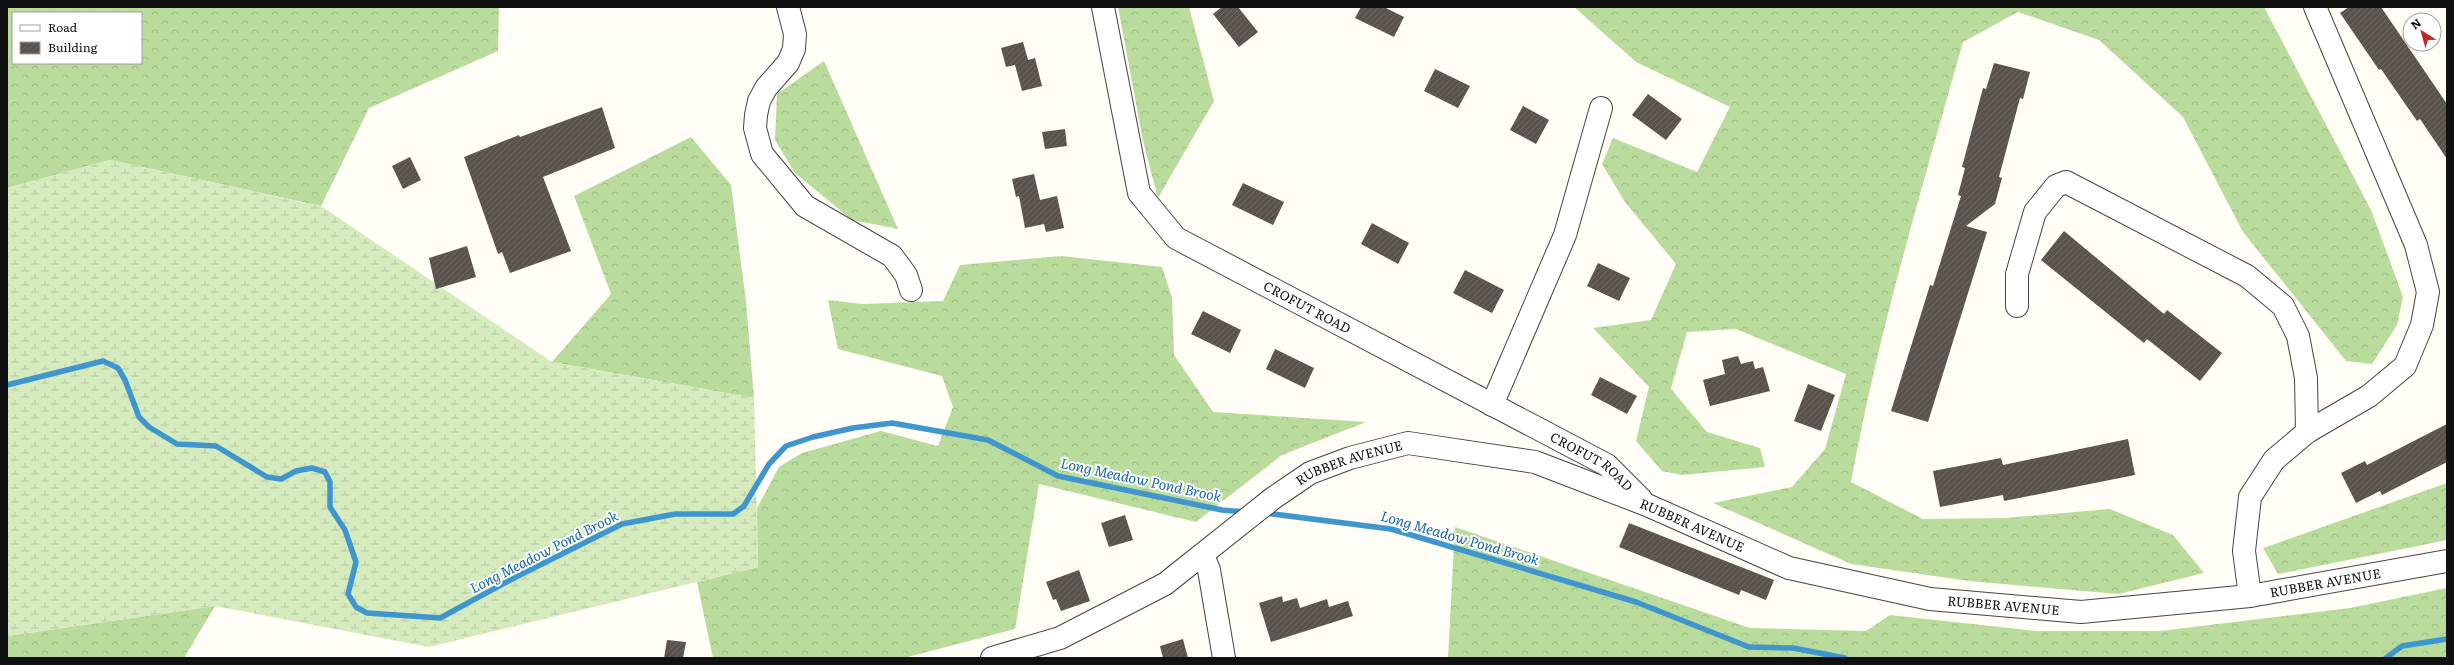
<svg xmlns="http://www.w3.org/2000/svg" width="2454" height="665" viewBox="0 0 2454 665" font-family="Literata,serif">
<style>
.forest{fill:url(#forest-crowns);fill-rule:evenodd}
.wetland{fill:url(#wetland-marsh)}
.lines{fill:none;stroke-linecap:round;stroke-linejoin:round}
.stream{stroke:#3f96cf;stroke-width:5.5}
.building{fill:url(#building-hatch)}
.minor-casing{stroke:#444;stroke-width:24}
.minor{stroke:#fff;stroke-width:22}
.labels{text-anchor:middle;stroke-width:4;stroke-linejoin:round;paint-order:stroke}
.street-label{font-size:13px;fill:#111;stroke:#fff}
.water-label{font-size:14px;font-style:italic;fill:#1768a6;stroke:#fff}
</style>
<defs>
<pattern id="forest-crowns" width="20" height="18" patternUnits="userSpaceOnUse"><rect width="20" height="18" fill="#b9dc9c"/><path d="M2 6a3 3 0 1 1 6 0M12 15a3 3 0 1 1 6 0" fill="none" stroke="#9ebc85"/></pattern>
<pattern id="wetland-marsh" width="20" height="14" patternUnits="userSpaceOnUse"><rect width="20" height="14" fill="#d5ebbd"/><path d="M1 5h8M5 5V1M11 12h8M15 12V8" fill="none" stroke="#b6c8a1"/></pattern>
<pattern id="building-hatch" width="6" height="6" patternUnits="userSpaceOnUse"><rect width="6" height="6" fill="#5a524d"/><path d="M-1 1l2-2M0 6l6-6M5 7l2-2" fill="none" stroke="#6d6662"/></pattern>
</defs>
<rect width="100%" height="100%" fill="#fffdf5"/>
<path class="forest" d="M7,7H499L498,51L369,108L321,206L110,160L7,188ZM13,13H141V63H13Z
M1118,7H1189L1214,101L1158,198L1143,141Z
M1574,7H2264L2371,210L2403,297L2397,325L2372,364L2346,361L2243,232L2183,117L2099,40L2018,12L1963,42C1922,188 1878,333 1851,482L1923,519L2005,518L2110,509L2173,535L2204,573L2118,594L1969,581L1851,564L1713,503L1792,487L1825,449L1846,374L1736,329L1687,332L1671,389L1707,432L1760,448L1765,467L1682,475L1662,471L1636,441L1649,387L1593,328L1651,320L1676,264L1625,202L1602,164L1613,138L1697,172L1730,107L1636,62Z
M824,61L898,229L852,220L795,173L775,140L777,94Z
M691,137L731,185L746,302L754,398L552,362L611,294L574,196Z
M1061,256L1162,267L1172,298L1174,355L1213,412L1366,422L1282,455L1196,522L1039,484L1015,629L904,658H713L697,582L758,567L757,508L779,467L802,453L881,431L938,446L953,407L942,376L838,349L828,300L863,304L943,301L960,265Z
M2447,483V540L2278,574L2263,548Z
M1455,527L1750,628L1866,631L1890,615L2036,631H2160L2350,608L2447,588V658H1448Z
M215,606L184,658H7V636Z"/>
<path class="wetland" d="M110,160L321,206L552,362L754,398L758,567L429,647L215,606L7,636V188Z"/>
<g class="lines">
<path class="stream" d="M7,385L103,361L118,368L125,380L139,417L149,427L177,444L216,446L267,477L281,479L296,471L312,468L325,472L330,482V507L345,530L356,562L348,594L356,607L367,613L440,618L516,577L622,524L675,514H733L744,506L769,464L786,446L813,437L853,428L892,423L988,440L1058,476L1222,510L1246,512
M1265,513L1391,529L1636,602L1749,647L1793,648L1845,658
M2386,658L2402,646L2447,639"/>
</g>
<path class="building" d="M1222,7H1238L1258,32L1239,47L1213,14Z
M1361,7H1384L1404,17L1394,37L1355,18Z
M2349,7H2381L2447,104V159L2420,119L2417,121L2381,69L2379,70L2340,13Z
M1023,42L1028,60L1035,58L1042,86L1022,91L1015,65L1006,67L1001,48Z
M1994,63L2030,72L2023,99L2020,98L1999,177L2002,178L1995,204L1966,226L1987,232L1928,422L1891,411L1930,285L1933,286L1961,196L1958,195L1965,168L1962,167L1983,88L1986,89Z
M1435,69L1470,86L1458,108L1424,91Z
M1648,94L1682,119L1666,140L1632,115Z
M1523,106L1549,120L1536,144L1510,130Z
M602,107L615,148L543,177L571,251L510,273L502,252L498,254L464,157L519,135L520,137Z
M1065,129L1067,146L1045,149L1042,132Z
M410,157L421,180L403,189L392,166Z
M1034,174L1040,200L1057,196L1064,228L1046,232L1044,224L1025,228L1019,196L1016,197L1012,179Z
M1243,183L1284,202L1273,225L1232,205Z
M1372,223L1409,243L1398,264L1361,244Z
M2064,231L2164,314L2167,310L2222,353L2200,381L2147,339L2144,343L2041,260Z
M467,246L476,277L436,289L429,258Z
M1598,263L1630,278L1619,301L1587,286Z
M1465,270L1504,290L1492,313L1453,293Z
M1203,311L1241,330L1230,353L1191,334Z
M1275,349L1314,368L1305,388L1266,369Z
M1738,356L1741,364L1753,361L1755,369L1763,367L1770,391L1710,406L1703,380L1725,374L1722,360Z
M1600,377L1637,396L1627,414L1591,395Z
M1808,384L1835,395L1821,431L1794,421Z
M2447,424V462L2382,495L2380,491L2356,503L2341,473L2365,461L2367,465Z
M2128,439L2135,475L2004,501L2003,495L1940,507L1933,471L2001,458L2003,465Z
M1125,515L1133,540L1109,547L1101,523Z
M1629,523L1774,580L1766,600L1741,590L1739,595L1619,547Z
M1079,570L1090,601L1061,611L1056,599L1053,600L1046,582Z
M1282,596L1283,602L1297,598L1300,608L1327,599L1329,607L1348,601L1353,616L1271,642L1259,603Z
M1183,639L1188,658H1163L1160,646Z
M667,640L686,642L683,658H664Z"/>
<g class="lines">
<g class="minor-casing">
<g id="minor">
<path d="M788,7L795,34L794,49L788,63L766,88L759,101L756,115L755,128L762,154L805,206L892,256L906,275L911,290"/>
<path id="s1" d="M1103,7L1139,193L1176,238L1607,465L1641,499"/>
<path d="M2017,306V274L2035,212L2056,186L2066,182L2247,276L2283,306L2298,336L2306,378L2307,432"/>
<path d="M1492,405L1565,235L1601,108"/>
<path d="M1203,555L1209,570L1224,658"/>
<path d="M2250,596L2244,551L2250,497L2274,460L2307,432L2369,396L2405,366L2422,325L2428,292L2416,245L2315,7"/>
<path id="s2" d="M992,658L1060,638L1165,584L1272,499L1310,473L1350,458L1408,443L1535,462L1647,505L1789,568L1930,599L2081,612L2250,596L2447,561"/>
</g>
</g>
<use href="#minor" class="minor"/>
</g>
<g class="labels">
<g class="street-label">
<text dy="5" stroke="none"><textPath href="#s1" startOffset="396">CROFUT ROAD</textPath></text>
<text dy="5" stroke="none"><textPath href="#s1" startOffset="720">CROFUT ROAD</textPath></text>
<text dy="5" stroke="none"><textPath href="#s2" startOffset="412">RUBBER AVENUE</textPath></text>
<text dy="5" stroke="none"><textPath href="#s2" startOffset="772">RUBBER AVENUE</textPath></text>
<text dy="5" stroke="none"><textPath href="#s2" startOffset="1420">RUBBER AVENUE</textPath></text>
<text dy="5" stroke="none"><textPath href="#s2" startOffset="1096">RUBBER AVENUE</textPath></text>
</g>
<g class="water-label">
<text transform="translate(1141 480) rotate(12)" y="5">Long Meadow Pond Brook</text>
<text transform="translate(1460 538) rotate(16)" y="5">Long Meadow Pond Brook</text>
<text transform="translate(544 552) rotate(-27)" y="5">Long Meadow Pond Brook</text>
</g>
</g>
<rect width="2454" height="665" fill="none" stroke="#111111" stroke-width="16"/>
<rect x="12" y="12" width="130" height="52" fill="#ffffff" stroke="#a0a0a0"/>
<rect x="20" y="25" width="20" height="6" fill="#ffffff" stroke="#a0a0a0"/>
<text x="48" y="32" font-size="12" fill="#111111">Road</text>
<rect x="20" y="42" width="20" height="12" fill="url(#building-hatch)" stroke="#a0a0a0"/>
<text x="48" y="52" font-size="12" fill="#111111">Building</text>
<g transform="translate(2422 32) rotate(323)"><circle r="19" fill="#ffffff" stroke="#a0a0a0"/>
<path d="M0-3L7 15L0 10L-7 15Z" fill="#c4262e"/>
<text y="-6" font-size="11" font-weight="bold" text-anchor="middle" fill="#111111">N</text>
</g>
</svg>
